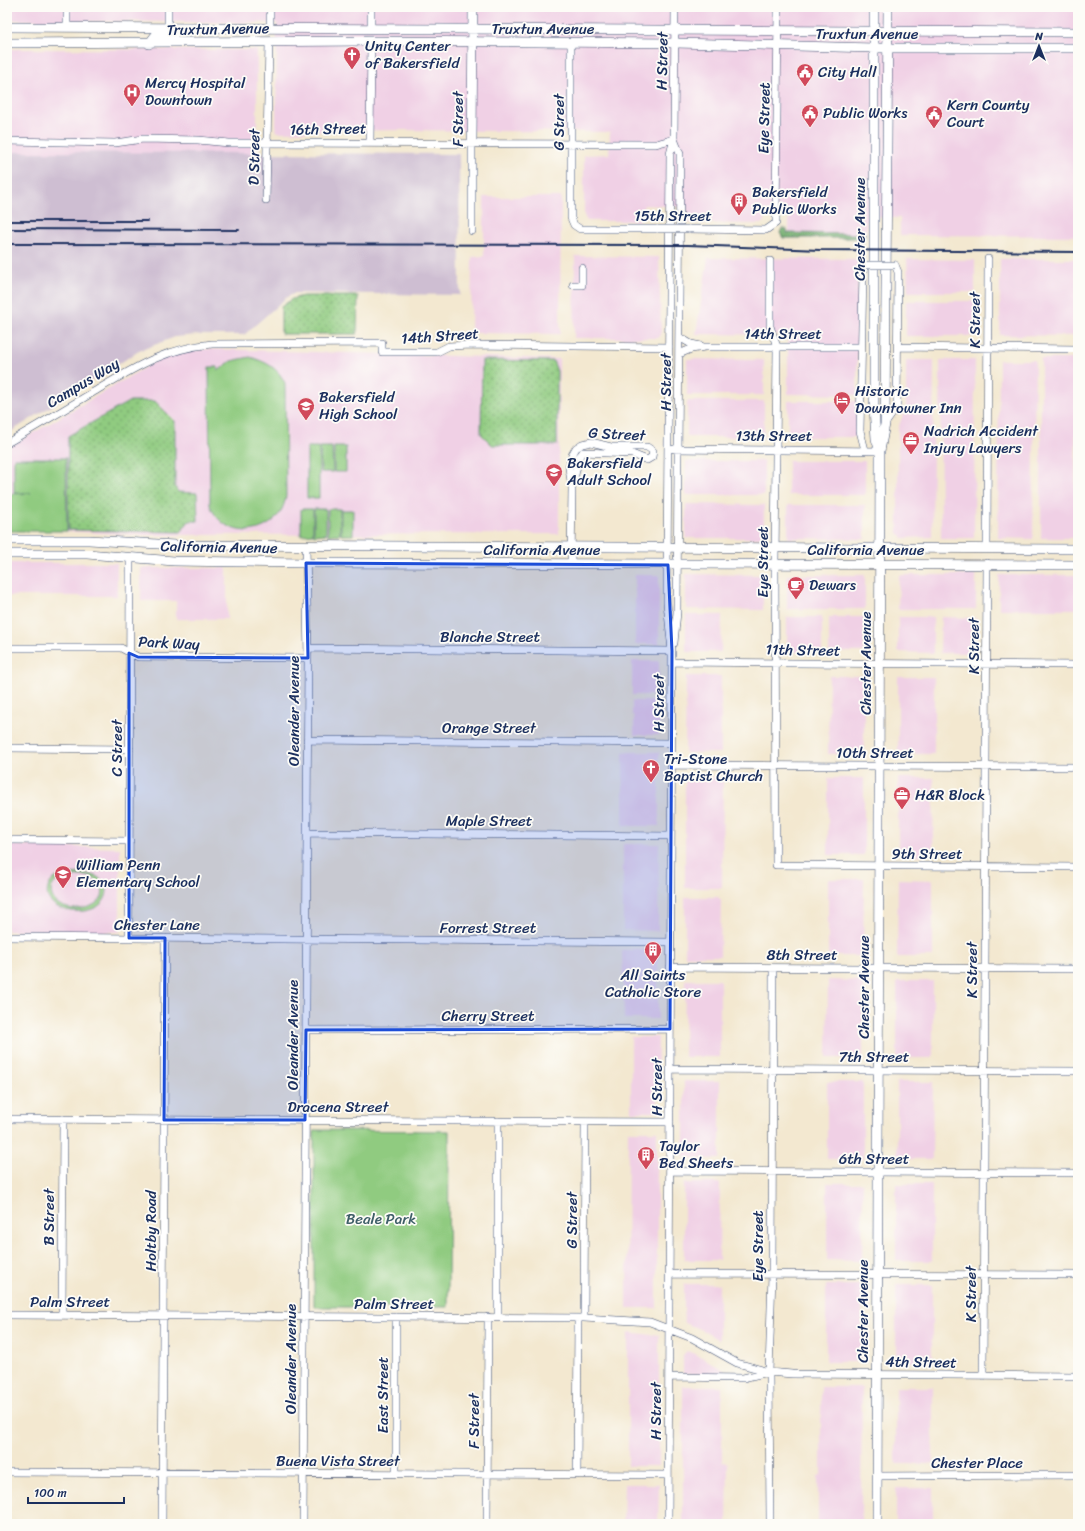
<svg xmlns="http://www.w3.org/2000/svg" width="1085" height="1531" viewBox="0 0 1085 1531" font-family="Sriracha,sans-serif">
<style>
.built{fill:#f0d0e5}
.industrial{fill:#cebed2}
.grass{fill:url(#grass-dots);stroke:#567d6f}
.forest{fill:url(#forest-crowns);stroke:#486f66}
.park{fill:#90cb80;stroke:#567d6f;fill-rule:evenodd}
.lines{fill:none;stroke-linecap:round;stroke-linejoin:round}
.minor-casing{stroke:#3b4b6f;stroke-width:8}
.major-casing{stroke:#3b4b6f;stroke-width:10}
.minor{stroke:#fff;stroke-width:7}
.major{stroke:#fff;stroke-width:9}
.rail{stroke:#1b2f5e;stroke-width:2}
.minor-bridge-casing{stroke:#3b4b6f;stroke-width:8;stroke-linecap:butt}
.minor-bridge{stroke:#fff;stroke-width:7}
.marked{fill:#1d4ed8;fill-opacity:0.2;stroke:#1d4ed8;stroke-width:3;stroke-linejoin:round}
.labels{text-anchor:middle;stroke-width:3.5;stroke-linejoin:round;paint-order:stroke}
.street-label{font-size:15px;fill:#1b2f5e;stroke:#fdfcf7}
.poi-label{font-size:15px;fill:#1b2f5e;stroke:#fdfcf7;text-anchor:start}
.park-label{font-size:15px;fill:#3e5e68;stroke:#fdfcf7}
</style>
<defs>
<pattern id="grass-dots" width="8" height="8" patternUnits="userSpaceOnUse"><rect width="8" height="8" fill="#90cb80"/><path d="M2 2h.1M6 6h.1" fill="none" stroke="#75a56c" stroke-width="1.8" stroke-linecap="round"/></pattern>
<pattern id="forest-crowns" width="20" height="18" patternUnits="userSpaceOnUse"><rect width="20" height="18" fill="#74af6e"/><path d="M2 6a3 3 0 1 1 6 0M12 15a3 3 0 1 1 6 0" fill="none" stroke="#5e8f5e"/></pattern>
</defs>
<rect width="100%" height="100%" fill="#fdfcf7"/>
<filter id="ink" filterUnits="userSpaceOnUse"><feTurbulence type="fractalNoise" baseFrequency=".025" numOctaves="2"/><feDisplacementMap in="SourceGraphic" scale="8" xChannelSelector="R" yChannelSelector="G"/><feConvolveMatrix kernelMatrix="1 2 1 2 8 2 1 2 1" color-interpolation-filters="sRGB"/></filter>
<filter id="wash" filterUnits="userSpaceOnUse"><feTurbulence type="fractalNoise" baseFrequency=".012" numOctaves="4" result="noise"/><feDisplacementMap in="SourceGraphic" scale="16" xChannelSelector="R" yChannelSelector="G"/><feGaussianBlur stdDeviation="0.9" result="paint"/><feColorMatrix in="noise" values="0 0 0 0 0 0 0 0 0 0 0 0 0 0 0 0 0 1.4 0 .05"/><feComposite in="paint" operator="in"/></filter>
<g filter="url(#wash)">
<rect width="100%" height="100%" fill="#f3e8d0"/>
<path class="built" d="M7,7H1078V236L900,235V218L867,217L866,235H789V213L765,211V221L762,224L688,223L687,207L644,205L639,221H587L584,216V155L609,154L610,132L402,130L276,132L277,23L7,20Z
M7,49L257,50V165L7,190Z
M484,197H561L560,334L471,333L472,257L484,256Z
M575,256L659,257L661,335L658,338H574Z
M708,258L858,259L857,395L788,394V335L696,334Z
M907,259L975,260V292H908Z
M1000,259H1077L1076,336L1000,335Z
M906,301H975V336H906Z
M205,349L559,359V534L147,535L7,529V453L11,446L156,361L176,354Z
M687,359L764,360V395H687Z
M1041,359H1076L1075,537L1073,538H1041Z
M906,360H934L932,537L903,538L898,533V429L906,405Z
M940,360H975L974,538H941Z
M999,360H1035L1033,539L998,538Z
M687,401H764V437H687Z
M788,401H857V437H788Z
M686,461H764V495H686Z
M788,461H865V495H788Z
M686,504L764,505V538H686Z
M788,505H865V539L788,538Z
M7,563H117V596H7Z
M141,568H227V619H176V601H141Z
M686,574L763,575V610L686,609Z
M635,575H659V644H635Z
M787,575H865V609H787Z
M899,575H976V609H898Z
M999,575H1077V609H999Z
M686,615H722L721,652H686Z
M787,617H822V652H787Z
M829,617H864V652H829Z
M898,617H933V653L898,652Z
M941,617L976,618L975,653H940Z
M632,661H659V695H632Z
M686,676H721V753H685Z
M829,676H864V754H828Z
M898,677H934V754H898Z
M632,701H659V735H634V716L632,715Z
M623,752H659V826H623Z
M685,777H723L722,888H685Z
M828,778H864V855H828Z
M898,778H934L933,855H898Z
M623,844H659L658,931L623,930Z
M7,845L120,848V932L7,931Z
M828,879H864L863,956H828Z
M898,879L933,880V957H897Z
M685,897H718L721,900L720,956H685Z
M622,950H658V1019H624Z
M685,980H720V1057H684Z
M828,980L863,981V1058H827Z
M897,981H933V1058H897Z
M631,1037H658L657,1112H631Z
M684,1081H720V1159L684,1158Z
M827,1082H863V1159H827Z
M897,1082H933L932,1159H897Z
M628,1131H657V1308H627Z
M684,1183H720L719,1260H684Z
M827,1183H863L862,1261L827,1260Z
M896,1184H932V1261H896Z
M684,1284H719V1340L698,1328L684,1323Z
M826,1285H862V1362H826Z
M896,1285H932V1362H896Z
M628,1332L659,1336V1466H628Z
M687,1351L702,1357L730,1374H683V1355Z
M683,1386H722V1462L728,1463L727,1524H683Z
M821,1387H862L861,1524H818V1476L821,1475Z
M896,1387H933V1464H896Z
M624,1484H659L658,1524H623Z
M896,1488H933V1524H896Z"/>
<path class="industrial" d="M7,152L459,154L460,295L295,293L287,297L244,335H197L175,337L139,351L7,434Z"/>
<path class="grass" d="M303,296H358L357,334H281V307L292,299Z
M482,360L553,361L557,371V445H492L481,434Z
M130,401H155L175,421V487L178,492L197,493L198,521H189L181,532L68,530V436Z"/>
<path class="forest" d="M782,228L787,229V233L863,234L865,232V238H783L780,233Z"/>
<path class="park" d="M250,357C267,362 278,368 285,383L286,496C280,537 225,544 210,505L209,367H218V371L231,361Z
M307,447H319V498H307Z
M320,447H332L333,472H321Z
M334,447H346V472H334Z
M14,458H66L67,531H7V494L31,493H14Z
M301,509H313V534L301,535Z
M314,509H326V534L314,535Z
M328,509H340V534L328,535Z
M341,510H353V535H341Z
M67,874C82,873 102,871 107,890C107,923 35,915 49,885C53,878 59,875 67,874ZM86,876C97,878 105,885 102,897C93,914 50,914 51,889C57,874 73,876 86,876Z
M314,1130L449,1131L448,1307H314Z"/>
</g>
<g filter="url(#ink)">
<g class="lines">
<g class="minor-casing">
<path id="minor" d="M168,7V28
M270,7V27
M371,7V29
M67,27V7
M571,43V218L574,225L580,229H658
M7,141L115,143L143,139L198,140L229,143L656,144L674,139
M370,142L371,41
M266,200L269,42
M688,229L766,230L776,223L778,7
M472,231V142
M770,261V326L777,347L775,565L776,865L1078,867
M573,285H582V268
M679,337L691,344L701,346
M898,347L1078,349
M679,354L691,349L705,347H861
M885,424L897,407L898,272L895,265
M7,443C35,427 63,410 92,393C134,368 162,349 212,344L382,343V352H437L449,346L471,345L669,347
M674,449L880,451
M865,450L860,431L863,270L866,265
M987,549L988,259
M571,564L572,488L569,468L572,455L576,448L582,444L591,442L611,447H647L653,451L652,457L647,460L632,454L583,452L579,457L572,488
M674,643L677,612L680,154L674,139
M7,648H121L138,657L308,658
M308,648L672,651
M672,662L1078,665
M307,740L671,743
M7,748L130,749
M671,765L1078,767
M307,833L671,836
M7,840L130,841
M7,937L670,942
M129,938L130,559
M670,967L1078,969
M306,1030L670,1029
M670,1069L1078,1071
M7,1119L670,1122
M670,1171L1078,1173
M669,1274L1078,1275
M7,1315L584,1318L650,1322L692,1338L737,1363L769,1372
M62,1315L63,1119
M396,1317V1474
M498,1317V1121
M584,1318L585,1122
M983,1376L987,563
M669,1377L743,1378L769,1372L792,1374L1078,1376
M7,1472L668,1475
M577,1475L578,1318
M877,1476L1078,1475
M162,1524L165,938
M303,1524L308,658L306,546
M487,1524L488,1317
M668,1524L672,651L667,603V574L670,154L674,139L675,7
M770,1524L769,1372L772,1274L773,968"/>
</g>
<g class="major-casing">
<path id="major" d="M874,7V407L876,439L880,451
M7,27C364,29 721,30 1078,32
M7,43L371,41L675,43L874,48H1078
M149,44L155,36L174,34L180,28
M472,142L473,7
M7,540H89L175,545L1078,549
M7,554H87L174,561L306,563L1078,565
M877,1524L880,451L885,424L888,7"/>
</g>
<use href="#minor" class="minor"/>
<use href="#major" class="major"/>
<path class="rail" d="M7,221H148
M7,229L239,230
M7,244L688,245L820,250L1078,252"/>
<g class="minor-bridge-casing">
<path id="minor-bridge" d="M658,229H688
M866,265H895"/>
</g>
<use href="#minor-bridge" class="minor-bridge"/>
</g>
</g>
<path class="marked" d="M306,563L668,565L672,651L670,1029L306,1030L305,1120H164L165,938H129V653L138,657L308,658Z"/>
<defs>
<g id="church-pin" transform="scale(0.9)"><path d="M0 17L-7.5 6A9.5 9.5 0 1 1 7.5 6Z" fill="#d1495b" stroke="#fdfcf7"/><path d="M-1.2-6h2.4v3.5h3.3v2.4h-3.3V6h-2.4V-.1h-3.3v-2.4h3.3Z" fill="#fff"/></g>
<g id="civic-pin" transform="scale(0.9)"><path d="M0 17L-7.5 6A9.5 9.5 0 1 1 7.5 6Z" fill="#d1495b" stroke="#fdfcf7"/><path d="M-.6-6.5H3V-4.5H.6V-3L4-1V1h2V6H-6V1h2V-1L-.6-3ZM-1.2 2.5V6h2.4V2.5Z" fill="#fff"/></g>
<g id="hospital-pin" transform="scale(0.9)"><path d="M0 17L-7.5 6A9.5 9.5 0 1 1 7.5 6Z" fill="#d1495b" stroke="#fdfcf7"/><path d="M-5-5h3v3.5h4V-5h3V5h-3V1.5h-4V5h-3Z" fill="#fff"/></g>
<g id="building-pin" transform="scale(0.9)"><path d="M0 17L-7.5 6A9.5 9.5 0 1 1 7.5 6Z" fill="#d1495b" stroke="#fdfcf7"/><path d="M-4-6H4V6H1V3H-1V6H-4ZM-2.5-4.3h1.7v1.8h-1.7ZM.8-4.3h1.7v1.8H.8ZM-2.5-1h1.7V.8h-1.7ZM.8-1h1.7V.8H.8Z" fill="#fff"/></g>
<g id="hotel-pin" transform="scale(0.9)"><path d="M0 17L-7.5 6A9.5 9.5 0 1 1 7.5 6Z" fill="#d1495b" stroke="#fdfcf7"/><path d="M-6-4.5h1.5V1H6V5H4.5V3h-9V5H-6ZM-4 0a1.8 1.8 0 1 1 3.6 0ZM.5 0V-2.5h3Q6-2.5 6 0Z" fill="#fff"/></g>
<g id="school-pin" transform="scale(0.9)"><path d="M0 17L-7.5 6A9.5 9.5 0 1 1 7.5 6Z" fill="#d1495b" stroke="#fdfcf7"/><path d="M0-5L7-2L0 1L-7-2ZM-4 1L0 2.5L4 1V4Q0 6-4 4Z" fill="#fff"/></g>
<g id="office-pin" transform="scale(0.9)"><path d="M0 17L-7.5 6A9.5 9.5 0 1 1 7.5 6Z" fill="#d1495b" stroke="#fdfcf7"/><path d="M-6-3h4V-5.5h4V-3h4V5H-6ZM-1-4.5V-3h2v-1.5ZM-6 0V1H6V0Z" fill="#fff"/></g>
<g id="cafe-pin" transform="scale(0.9)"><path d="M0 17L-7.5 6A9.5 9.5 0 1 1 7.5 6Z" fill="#d1495b" stroke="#fdfcf7"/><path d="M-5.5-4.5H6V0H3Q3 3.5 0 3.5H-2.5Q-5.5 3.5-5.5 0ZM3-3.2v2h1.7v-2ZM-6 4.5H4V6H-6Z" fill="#fff"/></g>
</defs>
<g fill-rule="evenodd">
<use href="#church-pin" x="352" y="55"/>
<use href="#civic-pin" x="805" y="72"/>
<use href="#hospital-pin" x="132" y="92"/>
<use href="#civic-pin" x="810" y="113"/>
<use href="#civic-pin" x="934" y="114"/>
<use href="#building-pin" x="739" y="201"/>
<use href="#hotel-pin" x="842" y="400"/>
<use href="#school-pin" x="306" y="406"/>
<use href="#office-pin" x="911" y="440"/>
<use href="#school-pin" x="554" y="472"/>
<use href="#cafe-pin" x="796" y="585"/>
<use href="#church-pin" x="651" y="768"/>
<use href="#office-pin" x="902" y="795"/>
<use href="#school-pin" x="63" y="874"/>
<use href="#building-pin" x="653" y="950"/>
<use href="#building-pin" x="646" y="1155"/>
</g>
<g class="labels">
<g class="street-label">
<text transform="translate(218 29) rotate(-1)" y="5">Truxtun Avenue</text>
<text x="543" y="34">Truxtun Avenue</text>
<text x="867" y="39">Truxtun Avenue</text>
<text transform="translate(662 61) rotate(-89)" y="5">H Street</text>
<text transform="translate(764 118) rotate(-89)" y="5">Eye Street</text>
<text transform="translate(458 119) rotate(-90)" y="5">F Street</text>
<text transform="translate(559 122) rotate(-90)" y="5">G Street</text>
<text transform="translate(328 129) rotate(-1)" y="5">16th Street</text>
<text transform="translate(254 157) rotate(-89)" y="5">D Street</text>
<text x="673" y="221">15th Street</text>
<text transform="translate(860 229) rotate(-90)" y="5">Chester Avenue</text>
<text transform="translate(975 320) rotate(-90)" y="5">K Street</text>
<text x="783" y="339">14th Street</text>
<text transform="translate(440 336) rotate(-4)" y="5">14th Street</text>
<text transform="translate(666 382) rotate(-90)" y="5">H Street</text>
<text transform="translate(83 383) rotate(-31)" y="5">Campus Way</text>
<text transform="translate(617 434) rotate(3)" y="5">G Street</text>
<text x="774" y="441">13th Street</text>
<text transform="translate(219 547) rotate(1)" y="5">California Avenue</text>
<text x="542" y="555">California Avenue</text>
<text x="866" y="555">California Avenue</text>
<text transform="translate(763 562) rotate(-90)" y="5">Eye Street</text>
<text x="490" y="642">Blanche Street</text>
<text transform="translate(169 643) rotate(3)" y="5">Park Way</text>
<text transform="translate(974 646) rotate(-90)" y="5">K Street</text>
<text transform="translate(803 650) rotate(1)" y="5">11th Street</text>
<text transform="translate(866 663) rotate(-90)" y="5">Chester Avenue</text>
<text transform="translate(659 703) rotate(-90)" y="5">H Street</text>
<text transform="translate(294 711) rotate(-90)" y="5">Oleander Avenue</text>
<text x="489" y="733">Orange Street</text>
<text transform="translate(117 748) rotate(-90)" y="5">C Street</text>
<text x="875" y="758">10th Street</text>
<text x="489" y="826">Maple Street</text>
<text x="927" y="859">9th Street</text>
<text x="157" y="930">Chester Lane</text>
<text x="488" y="933">Forrest Street</text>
<text x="802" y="960">8th Street</text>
<text transform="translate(972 970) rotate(-90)" y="5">K Street</text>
<text transform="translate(864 987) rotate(-90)" y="5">Chester Avenue</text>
<text x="488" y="1021">Cherry Street</text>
<text transform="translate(293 1035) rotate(-90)" y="5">Oleander Avenue</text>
<text x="874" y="1062">7th Street</text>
<text transform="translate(657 1087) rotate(-90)" y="5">H Street</text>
<text x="338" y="1112">Dracena Street</text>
<text x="874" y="1164">6th Street</text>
<text transform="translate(49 1217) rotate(-90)" y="5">B Street</text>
<text transform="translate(572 1220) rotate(-90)" y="5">G Street</text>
<text transform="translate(151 1231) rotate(-90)" y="5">Holtby Road</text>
<text transform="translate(758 1246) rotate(-90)" y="5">Eye Street</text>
<text transform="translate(971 1294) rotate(-90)" y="5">K Street</text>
<text x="70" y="1307">Palm Street</text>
<text x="394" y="1309">Palm Street</text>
<text transform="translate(863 1311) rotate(-90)" y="5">Chester Avenue</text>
<text transform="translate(291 1359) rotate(-90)" y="5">Oleander Avenue</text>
<text transform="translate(921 1362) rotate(1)" y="5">4th Street</text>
<text transform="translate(383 1395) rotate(-90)" y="5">East Street</text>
<text transform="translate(656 1411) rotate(-90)" y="5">H Street</text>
<text transform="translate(474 1421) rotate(-90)" y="5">F Street</text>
<text x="338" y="1466">Buena Vista Street</text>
<text x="977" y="1468">Chester Place</text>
</g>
<g class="poi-label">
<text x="365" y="51">Unity Center<tspan x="365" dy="17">of Bakersfield</tspan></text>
<text x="818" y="77">City Hall</text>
<text x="145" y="88">Mercy Hospital<tspan x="145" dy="17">Downtown</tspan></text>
<text x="947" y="110">Kern County<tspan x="947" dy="17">Court</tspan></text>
<text x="823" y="118">Public Works</text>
<text x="752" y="197">Bakersfield<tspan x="752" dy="17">Public Works</tspan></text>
<text x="855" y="396">Historic<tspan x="855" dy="17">Downtowner Inn</tspan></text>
<text x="319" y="402">Bakersfield<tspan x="319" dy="17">High School</tspan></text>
<text x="924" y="436">Nadrich Accident<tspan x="924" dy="17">Injury Lawyers</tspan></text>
<text x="567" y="468">Bakersfield<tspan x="567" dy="17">Adult School</tspan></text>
<text x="809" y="590">Dewars</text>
<text x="664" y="764">Tri-Stone<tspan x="664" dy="17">Baptist Church</tspan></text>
<text x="915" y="800">H&amp;R Block</text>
<text x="76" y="870">William Penn<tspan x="76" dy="17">Elementary School</tspan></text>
<text x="653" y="980" text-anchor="middle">All Saints<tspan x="653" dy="17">Catholic Store</tspan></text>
<text x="659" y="1151">Taylor<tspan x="659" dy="17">Bed Sheets</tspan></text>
</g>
<g class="park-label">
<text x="381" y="1224">Beale Park</text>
</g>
</g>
<rect width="1085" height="1531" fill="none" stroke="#fdfcf7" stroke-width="24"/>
<g transform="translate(1039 46)" stroke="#fdfcf7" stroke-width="3" paint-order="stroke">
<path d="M0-3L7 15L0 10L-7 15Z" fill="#1b2f5e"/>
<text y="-6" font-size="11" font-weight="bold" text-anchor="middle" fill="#1b2f5e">N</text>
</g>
<path d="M28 1497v6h96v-6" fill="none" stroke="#1b2f5e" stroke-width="2"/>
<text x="34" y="1497" font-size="12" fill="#1b2f5e" stroke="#fdfcf7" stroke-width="3" paint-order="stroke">100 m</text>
</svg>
